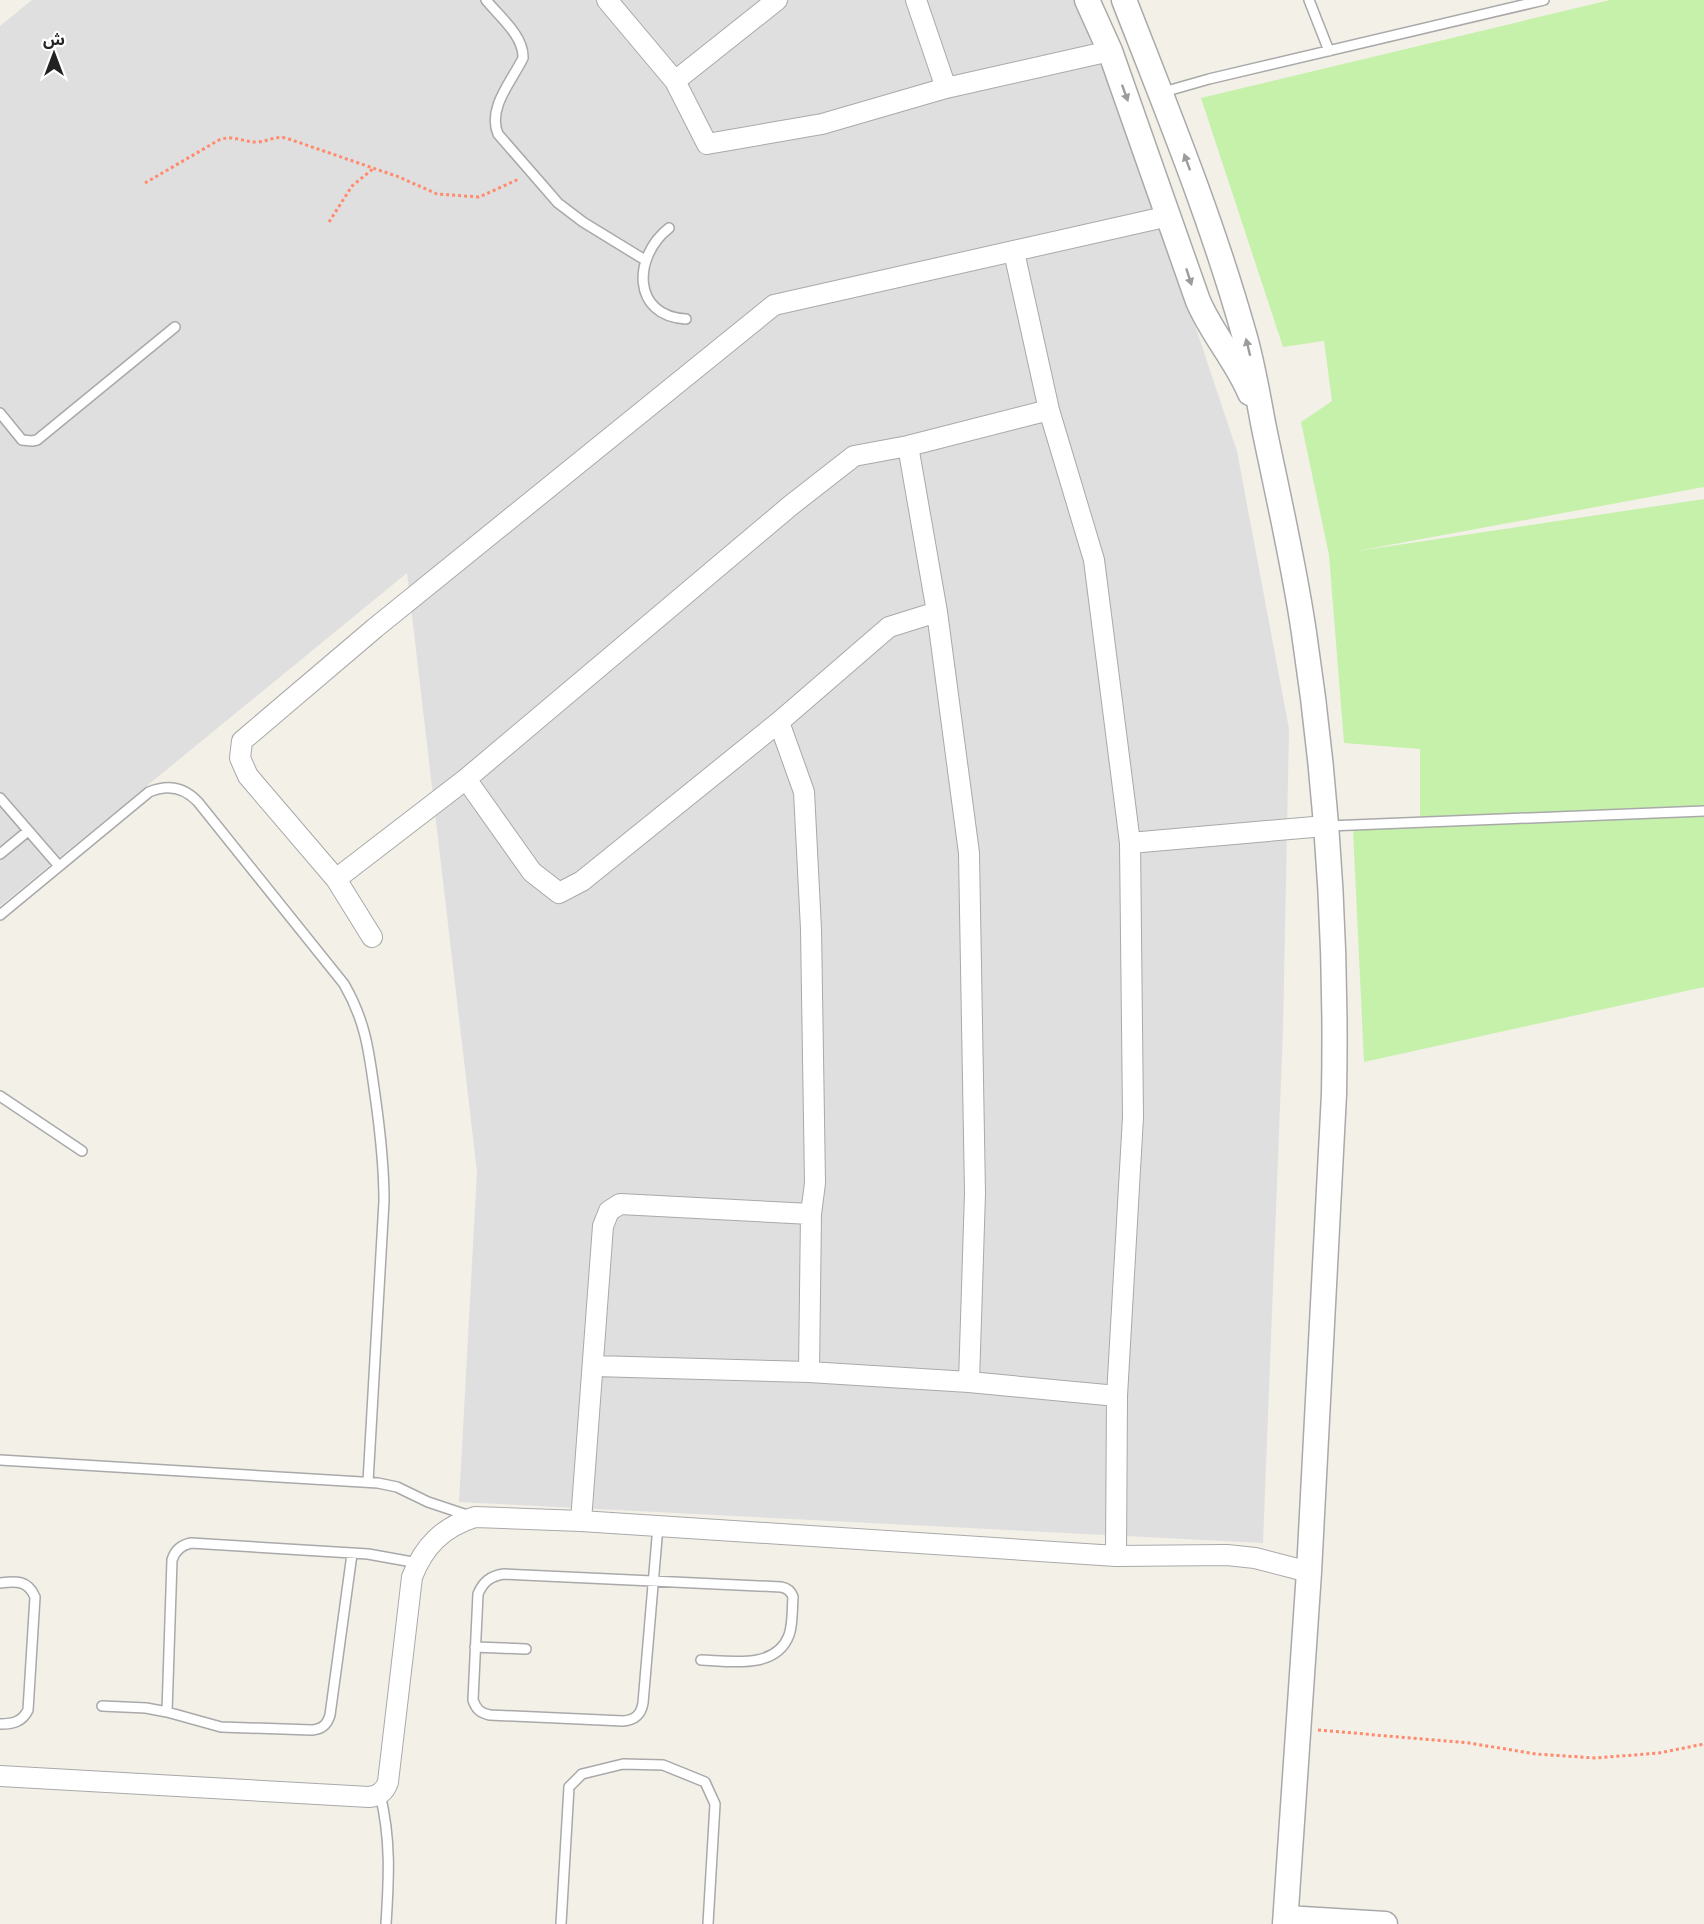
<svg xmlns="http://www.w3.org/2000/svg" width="1704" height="1924" viewBox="0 0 1704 1924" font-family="'Asap Condensed','Noto Sans Arabic',sans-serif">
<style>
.residential{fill:#e0dfdf}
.grass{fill:#c6f1aa}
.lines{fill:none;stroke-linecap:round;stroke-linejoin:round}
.service-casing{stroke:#a9a9a9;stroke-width:12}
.minor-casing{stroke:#a9a9a9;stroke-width:22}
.tertiary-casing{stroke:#a9a9a9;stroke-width:27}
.path{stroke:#ff8a6d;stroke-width:3;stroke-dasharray:3 3;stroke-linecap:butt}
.service{stroke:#fff;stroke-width:9}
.minor{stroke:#fff;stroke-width:20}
.tertiary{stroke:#fff;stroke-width:24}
.oneway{fill:#9c9c9c}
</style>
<rect width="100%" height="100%" fill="#f3f0e8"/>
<path class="residential" d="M32,0H1074L1120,101L1237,451L1289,729L1283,1030L1263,1543L459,1502L477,1172L407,573L0,906V26Z"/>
<path class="grass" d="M1610,0H1704V487L1357,551L1704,499V987L1364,1062L1353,830L1420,819V749L1344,743L1329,555L1301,422L1332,401L1324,341L1283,347L1201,98Z"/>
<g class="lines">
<g class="service-casing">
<path id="service" d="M486,0C499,16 524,36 523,58C512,81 487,108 498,134L558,203L583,222L645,260
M1309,0L1329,51
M1160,93L1209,79L1544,0
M669,228C633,256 631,316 686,319
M0,413L22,440L32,441L37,440L175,327
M0,798L59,866
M1328,826L1704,811
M0,854L28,831
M0,915L149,792C168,784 184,787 198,802L344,984C366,1022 369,1052 375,1095C380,1130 384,1165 384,1201L368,1482
M0,1096L82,1151
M0,1460L378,1483L397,1487L428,1502L470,1516
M658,1526L643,1703C641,1715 635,1720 623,1721L490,1715C480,1713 476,1709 473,1700L478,1594C483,1582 490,1576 504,1574L781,1587C787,1588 791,1591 793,1597C792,1609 793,1624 789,1635C776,1670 730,1661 701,1660
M0,1583C16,1581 28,1580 35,1597L28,1710C22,1722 13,1724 0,1724
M475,1647L526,1649
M102,1706L146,1708L167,1712L221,1727L312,1730C322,1729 327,1725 330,1715L352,1554
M167,1712L172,1560C175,1550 181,1545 191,1543L368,1554L418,1563
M380,1794C391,1839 389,1878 386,1924
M561,1924L569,1787L582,1774L623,1764L663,1765L705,1782L715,1804L708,1924"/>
</g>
<g class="minor-casing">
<path id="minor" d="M607,0L675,81L707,144L822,124L946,88L1110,51
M916,0L946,88
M675,81L777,0
M1014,252L1049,410L1094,560L1130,843L1133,1117L1117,1396L1116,1556
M908,446L937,612L969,853L975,1193L969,1382
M466,779L532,872L559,893L582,881L779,722L889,627L937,612
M1130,843L1325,826
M336,879L466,779L790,506L854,456L908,446L1049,410
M372,937L336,879L248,776L240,758L242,741L375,628L774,305L1169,216
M594,1366L809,1372L969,1382L1117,1396
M809,1372L811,1214
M581,1521L603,1226L609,1211L620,1204L811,1214L815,1183L811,929L804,792L779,722
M0,1776L369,1797C379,1796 385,1791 388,1782L412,1577C424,1546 443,1527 475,1517L581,1521L1116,1556L1227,1555L1255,1558L1309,1572"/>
</g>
<g class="tertiary-casing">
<path id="tertiary" d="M1087,0L1110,51L1198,301C1212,334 1236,360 1250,393
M1124,0C1167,110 1212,220 1244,334C1253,365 1258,397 1264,428C1278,496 1294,564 1304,633C1327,785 1337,940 1334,1094L1309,1572L1285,1924
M1286,1918L1385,1924"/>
</g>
<path class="path" d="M145,183L219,140C234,134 244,143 258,142C268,141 275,136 286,138L399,177L437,194L479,197L519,179
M329,222L352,186L374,168
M1318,1730L1469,1743L1536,1754L1595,1758L1659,1753L1704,1744"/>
<use href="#service" class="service"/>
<use href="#minor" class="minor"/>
<use href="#tertiary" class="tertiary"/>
</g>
<defs><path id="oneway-solid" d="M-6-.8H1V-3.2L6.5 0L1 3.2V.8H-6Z" transform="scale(1.5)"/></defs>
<g class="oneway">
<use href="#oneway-solid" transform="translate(1125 93) rotate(70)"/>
<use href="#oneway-solid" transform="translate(1187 162) rotate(-110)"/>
<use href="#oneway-solid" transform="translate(1189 277) rotate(72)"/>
<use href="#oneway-solid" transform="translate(1248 347) rotate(-104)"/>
</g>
<g transform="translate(54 54)" stroke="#ffffff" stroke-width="4.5" paint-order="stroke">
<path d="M0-4.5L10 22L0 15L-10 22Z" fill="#222222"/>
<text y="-9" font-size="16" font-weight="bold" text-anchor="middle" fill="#222222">ش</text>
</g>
</svg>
